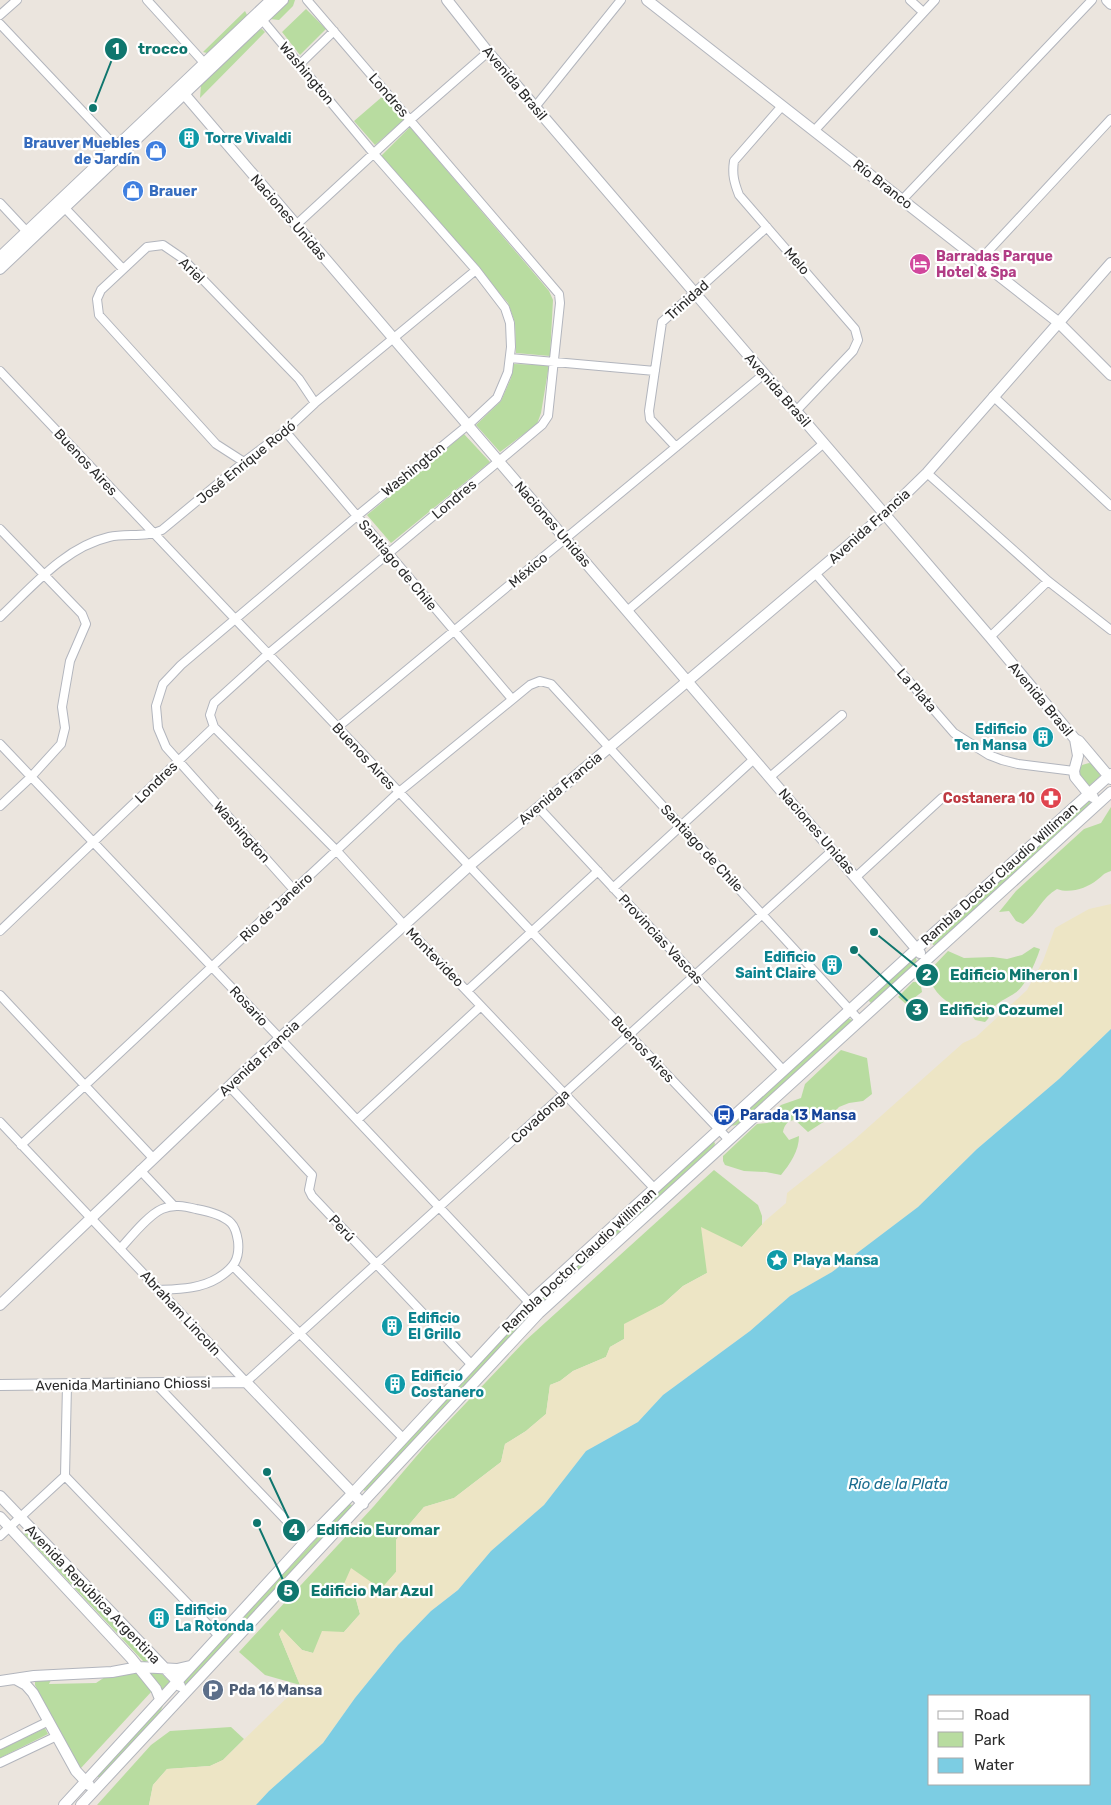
<svg xmlns="http://www.w3.org/2000/svg" width="1111" height="1805" viewBox="0 0 1111 1805" font-family="Rubik,sans-serif">
<style>
.green{fill:#b8dca0}
.sand{fill:#ede5c5}
.water{fill:#7ccde3;fill-rule:evenodd}
.lines{fill:none;stroke-linecap:round;stroke-linejoin:round}
.street-casing{stroke:#b2b5bd;stroke-width:10}
.secondary-casing{stroke:#b2b5bd;stroke-width:12}
.street{stroke:#fff;stroke-width:8}
.secondary{stroke:#fff;stroke-width:10}
.labels{text-anchor:middle;stroke-width:4.5;stroke-linejoin:round;paint-order:stroke}
.street-label{font-size:14px;fill:#2b2b2b;stroke:#fff}
.culture-label{font-size:14px;font-weight:bold;fill:#0d838f;stroke:#fff;text-anchor:start}
.shop-label{font-size:14px;font-weight:bold;fill:#366cbe;stroke:#fff;text-anchor:end}
.hotel-label{font-size:14px;font-weight:bold;fill:#b23c85;stroke:#fff;text-anchor:start}
.health-label{font-size:14px;font-weight:bold;fill:#be3a42;stroke:#fff;text-anchor:end}
.transit-label{font-size:14px;font-weight:bold;fill:#164399;stroke:#fff;text-anchor:start}
.service-label{font-size:14px;font-weight:bold;fill:#4e5e75;stroke:#fff;text-anchor:start}
.water-label{font-size:15px;font-style:italic;fill:#1a6d8f;stroke:#fff}
.leader{fill:none;stroke:#0f766e;stroke-width:2}
.callout-dot{fill:#0f766e;stroke:#fff;stroke-width:2}
.mark-label{font-size:15px;text-anchor:middle;font-weight:bold;fill:#fff}
.callout-label{font-size:15px;text-anchor:middle;font-weight:bold;fill:#0f766e;stroke:#fff;stroke-width:4.5;stroke-linejoin:round;paint-order:stroke}
</style>
<rect width="100%" height="100%" fill="#ebe5de"/>
<path class="green" d="M289,0H295L293,6L279,20L270,19Z
M306,9L326,29L300,55L282,32Z
M245,11L247,15L207,53L203,52Z
M262,29L265,32L200,98L201,85L258,30Z
M383,96L404,120L375,145L354,121Z
M410,127L549,291L553,300L550,356L516,353L515,323L508,303L381,156Z
M513,364L549,365L541,413L537,424L500,452L476,425L501,401L511,378Z
M464,434L490,462L391,543L367,515Z
M1089,763C1096,765 1100,768 1100,776L1089,786C1083,784 1080,778 1078,772L1082,765Z
M1087,800H1090L1091,804L936,945H933L932,941Z
M1111,807V871C1102,874 1104,875 1097,880C1087,888 1070,894 1057,889C1042,897 1037,914 1023,924L1016,921L1009,911L999,912L1016,891L1084,829L1101,823Z
M1034,947L1040,949C1036,961 1026,986 1015,993C1008,998 1001,1000 995,1006C991,1011 991,1017 985,1022L975,1020L969,1011C950,1008 930,991 928,972L948,951L964,958L993,957L1007,959L1022,955Z
M913,958H916L917,962L874,1002L871,1003L869,1001V998Z
M913,982H918L921,986L922,992L906,1004L898,997Z
M848,1018L852,1020V1023L739,1124L732,1126L735,1120Z
M841,1050L867,1058L872,1094L863,1101L849,1103L839,1107L828,1119L808,1132L795,1120C788,1120 784,1125 783,1132L789,1140L799,1136C799,1151 790,1164 781,1175L766,1172L744,1171L725,1165L723,1161V1156L757,1124L767,1123L777,1118V1109L781,1105L801,1098L805,1084Z
M714,1141L715,1144L712,1149L548,1298L544,1301L540,1300L542,1297L710,1143Z
M714,1170L758,1205L762,1216V1225L742,1247L707,1273L683,1286L663,1304L647,1313L624,1339L610,1347L606,1357L573,1371L560,1381L550,1385L546,1414L526,1431L505,1444L501,1462L454,1498L424,1507L396,1540V1572L379,1592L374,1584L354,1592L360,1614L344,1632L313,1653L302,1650L282,1630L279,1634L300,1685L265,1675L239,1652L374,1506L426,1445L525,1341Z
M525,1314L527,1318L524,1323L370,1488L364,1491L363,1488Z
M349,1504L352,1505L349,1511L186,1685H184L183,1681Z
M27,1532L149,1661L144,1662L24,1534Z
M149,1671L160,1672L170,1682L162,1691L148,1673Z
M139,1673L152,1691L81,1768L77,1766L35,1685V1681L51,1680L49,1684L96,1683L105,1677Z
M173,1693L164,1703L159,1715L101,1778L98,1777L97,1776Z
M231,1727L244,1739L223,1760L210,1766L167,1769L153,1785L149,1805H97L151,1745L170,1731Z
M45,1728L48,1734L0,1758V1750Z"/>
<path class="sand" d="M1111,904V1029L1059,1079L977,1149L918,1207L832,1272L790,1296L750,1331L663,1395L638,1422L586,1451L544,1505L491,1551L458,1590L431,1611L398,1645L355,1698L323,1743L269,1791L256,1805H149L153,1785L167,1769L210,1766L223,1760L300,1685L279,1634L282,1629L302,1650L313,1653L322,1631L344,1632L360,1614L354,1592L343,1586L351,1568L374,1584L379,1591L396,1572V1540L424,1507L454,1498L501,1462L505,1444L526,1431L546,1414L550,1385L560,1381L573,1371L606,1357L610,1347L624,1339V1324L663,1304L683,1286L707,1273L701,1227L742,1247L765,1221L786,1203L787,1193L854,1140L963,1043L976,1037L1027,990L1043,961L1055,928L1089,909Z"/>
<path class="water" d="M1111,1029V1805H256L269,1791L323,1743L355,1698L398,1645L431,1611L458,1590L491,1551L544,1505L586,1451L638,1422L663,1395L750,1331L790,1296L832,1272L918,1207L977,1149L1059,1079ZM1090,1696V1784H930V1696Z"/>
<g class="lines">
<g class="street-casing">
<path id="street" d="M147,0L207,66
M910,0L923,12
M0,15L17,0
M259,16L374,154L476,270L505,308L510,323L511,347L508,372L497,398L468,425L357,516L181,665L163,684L156,706L158,728L166,747L294,890
M0,24L119,150
M300,64L334,31
M782,106L734,161C732,174 734,182 739,195L855,329L858,340L853,351L796,411
M535,107L621,0
M814,131L935,0
M903,199L1092,0
M0,203L29,234
M61,204L123,269
M296,225L410,120L488,52
M980,260L1111,119
M510,358L655,371
M0,371L729,1140
M993,396L1111,506
M285,431L512,699
M676,447L650,419L649,411L662,322L767,227
M244,462L216,444L99,315L97,299L101,290L147,247L163,245L182,258L299,379L315,403
M927,473L1048,581L1111,630
M0,529L82,614L86,624L70,661L62,707L65,728L61,744L31,777L0,806
M815,573L954,733L989,755L1002,760L1018,764L1074,771
M627,611L824,443
M0,617C32,587 65,547 109,537C127,533 146,538 162,530L244,462L285,431L315,403L476,270
M990,637L1048,581
M214,727L336,850L404,925L654,1188
M338,727L764,374
M0,744L290,1049L539,1313
M770,777L842,715
M538,807L783,1070
M856,877L942,798
M613,888L754,759
M0,931L214,727L210,715L214,703L268,654L542,425L548,416L560,303L559,294L307,0
M467,991L598,871
M0,995L153,1158
M229,1086L312,1175L309,1190L312,1196L471,1364
M357,1120L481,1006
M0,1122L246,1382L833,850
M21,1145L399,792L530,685L540,681L551,684L860,1021
M140,1170L174,1206
M120,1249C130,1238 148,1215 162,1209C173,1204 184,1206 196,1209C207,1211 223,1215 231,1223C235,1227 237,1235 238,1241C240,1259 234,1268 218,1278C200,1289 179,1289 158,1290
M233,1266L403,1438
M156,1384L306,1541
M65,1476L219,1636
M0,1536L65,1476L67,1385
M0,1745L49,1721
M0,1763L57,1736"/>
</g>
<g class="secondary-casing">
<path id="secondary" d="M447,0L488,52L990,637L1075,739L1079,741L1111,779
M647,0L1058,322L1111,375
M1107,0L1111,4
M179,88L920,953
M0,257L271,0
M0,269L283,0
M1075,739L1078,756L1074,771L1075,777L1088,793L1093,797
M0,1305L280,1038L469,866L885,514L927,473L1111,263
M0,1385L246,1382L363,1504
M0,1496L177,1681L180,1686
M0,1517L131,1658L156,1689L160,1699
M17,1680L26,1685L33,1693L76,1771L89,1785
M0,1681L34,1676L112,1672L139,1667L177,1669L190,1666
M64,1805L306,1541L352,1494L529,1303L934,933L1111,774
M81,1805L539,1313L1111,792"/>
</g>
<use href="#street" class="street"/>
<use href="#secondary" class="secondary"/>
</g>
<defs>
<g id="building-disc" transform="scale(1.125)"><circle r="9.5" fill="#0f9aa8" stroke="#fff"/><path d="M-4-6H4V6H1V3H-1V6H-4ZM-2.5-4.3h1.7v1.8h-1.7ZM.8-4.3h1.7v1.8H.8ZM-2.5-1h1.7V.8h-1.7ZM.8-1h1.7V.8H.8Z" fill="#fff"/></g>
<g id="shop-disc" transform="scale(1.125)"><circle r="9.5" fill="#3f7fe0" stroke="#fff"/><path d="M-5-2.5h2.3a2.7 3.5 0 0 1 5.4 0H5L5.5 6h-11ZM-1.5-2.5h3a1.5 2.3 0 0 0-3 0Z" fill="#fff"/></g>
<g id="hotel-disc" transform="scale(1.125)"><circle r="9.5" fill="#d1479c" stroke="#fff"/><path d="M-6-4.5h1.5V1H6V5H4.5V3h-9V5H-6ZM-4 0a1.8 1.8 0 1 1 3.6 0ZM.5 0V-2.5h3Q6-2.5 6 0Z" fill="#fff"/></g>
<g id="pharmacy-disc" transform="scale(1.125)"><circle r="9.5" fill="#e0444e" stroke="#fff"/><path d="M-2-6h4v4h4v4h-4v4h-4v-4h-4v-4h4Z" fill="#fff"/></g>
<g id="bus-disc" transform="scale(1.125)"><circle r="9.5" fill="#1a4fb4" stroke="#fff"/><path d="M-5-6H5V4H4V6H2V4H-2V6H-4V4H-5ZM-3.5-4V0h7V-4ZM-3.5 1.2v1.5H-2V1.2ZM2 1.2v1.5H3.5V1.2Z" fill="#fff"/></g>
<g id="sight-disc" transform="scale(1.125)"><circle r="9.5" fill="#0f9aa8" stroke="#fff"/><path d="M0-6L1.8-2.2L6-1.7L2.9 1.2L3.7 5.4L0 3.3L-3.7 5.4L-2.9 1.2L-6-1.7L-1.8-2.2Z" fill="#fff"/></g>
<g id="parking-disc" transform="scale(1.125)"><circle r="9.5" fill="#5c6f8a" stroke="#fff"/><path d="M-3.5-5.5H1a3.5 3.5 0 0 1 0 7H-1V5.5H-3.5ZM-1-3.4V-.6H.8a1.4 1.4 0 0 0 0-2.8Z" fill="#fff"/></g>
</defs>
<g fill-rule="evenodd">
<use href="#building-disc" x="189" y="138"/>
<use href="#shop-disc" x="156" y="151"/>
<use href="#shop-disc" x="133" y="191"/>
<use href="#hotel-disc" x="920" y="264"/>
<use href="#building-disc" x="1043" y="737"/>
<use href="#pharmacy-disc" x="1051" y="798"/>
<use href="#building-disc" x="832" y="965"/>
<use href="#bus-disc" x="724" y="1115"/>
<use href="#sight-disc" x="777" y="1260"/>
<use href="#building-disc" x="392" y="1326"/>
<use href="#building-disc" x="395" y="1384"/>
<use href="#building-disc" x="159" y="1618"/>
<use href="#parking-disc" x="213" y="1690"/>
</g>
<g class="labels">
<g class="street-label">
<text transform="translate(307 73) rotate(50)" y="5">Washington</text>
<text transform="translate(515 83) rotate(50)" y="5">Avenida Brasil</text>
<text transform="translate(389 95) rotate(49)" y="5">Londres</text>
<text transform="translate(883 184) rotate(38)" y="5">Río Branco</text>
<text transform="translate(289 217) rotate(49)" y="5">Naciones Unidas</text>
<text transform="translate(797 261) rotate(49)" y="5">Melo</text>
<text transform="translate(192 270) rotate(45)" y="5">Ariel</text>
<text transform="translate(687 300) rotate(-42)" y="5">Trinidad</text>
<text transform="translate(778 390) rotate(49)" y="5">Avenida Brasil</text>
<text transform="translate(86 462) rotate(47)" y="5">Buenos Aires</text>
<text transform="translate(246 462) rotate(-39)" y="5">José Enrique Rodó</text>
<text transform="translate(413 469) rotate(-39)" y="5">Washington</text>
<text transform="translate(454 499) rotate(-40)" y="5">Londres</text>
<text transform="translate(553 524) rotate(49)" y="5">Naciones Unidas</text>
<text transform="translate(869 526) rotate(-42)" y="5">Avenida Francia</text>
<text transform="translate(398 565) rotate(50)" y="5">Santiago de Chile</text>
<text transform="translate(528 570) rotate(-40)" y="5">México</text>
<text transform="translate(917 690) rotate(49)" y="5">La Plata</text>
<text transform="translate(1041 699) rotate(50)" y="5">Avenida Brasil</text>
<text transform="translate(364 756) rotate(47)" y="5">Buenos Aires</text>
<text transform="translate(156 782) rotate(-44)" y="5">Londres</text>
<text transform="translate(560 788) rotate(-40)" y="5">Avenida Francia</text>
<text transform="translate(817 831) rotate(49)" y="5">Naciones Unidas</text>
<text transform="translate(242 832) rotate(48)" y="5">Washington</text>
<text transform="translate(702 848) rotate(47)" y="5">Santiago de Chile</text>
<text transform="translate(999 874) rotate(-42)" y="5">Rambla Doctor Claudio Williman</text>
<text transform="translate(276 907) rotate(-43)" y="5">Rio de Janeiro</text>
<text transform="translate(661 939) rotate(47)" y="5">Provincias Vascas</text>
<text transform="translate(435 957) rotate(46)" y="5">Montevideo</text>
<text transform="translate(249 1006) rotate(47)" y="5">Rosario</text>
<text transform="translate(643 1049) rotate(47)" y="5">Buenos Aires</text>
<text transform="translate(259 1058) rotate(-43)" y="5">Avenida Francia</text>
<text transform="translate(540 1116) rotate(-42)" y="5">Covadonga</text>
<text transform="translate(342 1228) rotate(47)" y="5">Perú</text>
<text transform="translate(579 1260) rotate(-43)" y="5">Rambla Doctor Claudio Williman</text>
<text transform="translate(181 1313) rotate(47)" y="5">Abraham Lincoln</text>
<text transform="translate(123 1384) rotate(-1)" y="5">Avenida Martiniano Chiossi</text>
<text transform="translate(93 1594) rotate(46)" y="5">Avenida República Argentina</text>
</g>
<g class="culture-label">
<text x="205" y="143">Torre Vivaldi</text>
<text x="1027" y="734" text-anchor="end">Edificio<tspan x="1027" dy="16">Ten Mansa</tspan></text>
<text x="816" y="962" text-anchor="end">Edificio<tspan x="816" dy="16">Saint Claire</tspan></text>
<text x="793" y="1265">Playa Mansa</text>
<text x="408" y="1323">Edificio<tspan x="408" dy="16">El Grillo</tspan></text>
<text x="411" y="1381">Edificio<tspan x="411" dy="16">Costanero</tspan></text>
<text x="175" y="1615">Edificio<tspan x="175" dy="16">La Rotonda</tspan></text>
</g>
<g class="shop-label">
<text x="140" y="148">Brauver Muebles<tspan x="140" dy="16">de Jardín</tspan></text>
<text x="149" y="196" text-anchor="start">Brauer</text>
</g>
<g class="hotel-label">
<text x="936" y="261">Barradas Parque<tspan x="936" dy="16">Hotel &amp; Spa</tspan></text>
</g>
<g class="health-label">
<text x="1035" y="803">Costanera 10</text>
</g>
<g class="transit-label">
<text x="740" y="1120">Parada 13 Mansa</text>
</g>
<g class="service-label">
<text x="229" y="1695">Pda 16 Mansa</text>
</g>
<g class="water-label">
<text x="898" y="1489">Río de la Plata</text>
</g>
</g>
<path class="leader" d="M93 108L116 49M874 932L927 975M854 950L917 1010M267 1472L294 1530M257 1523L288 1591"/>
<g class="callout-dot">
<circle cx="93" cy="108" r="5"/>
<circle cx="874" cy="932" r="5"/>
<circle cx="854" cy="950" r="5"/>
<circle cx="267" cy="1472" r="5"/>
<circle cx="257" cy="1523" r="5"/>
<circle cx="116" cy="49" r="12"/>
<circle cx="927" cy="975" r="12"/>
<circle cx="917" cy="1010" r="12"/>
<circle cx="294" cy="1530" r="12"/>
<circle cx="288" cy="1591" r="12"/>
</g>
<g class="mark-label">
<text x="116" y="54">1</text>
<text x="927" y="980">2</text>
<text x="917" y="1015">3</text>
<text x="294" y="1535">4</text>
<text x="288" y="1596">5</text>
</g>
<g class="callout-label">
<text x="163" y="54">trocco</text>
<text x="1014" y="980">Edificio Miheron I</text>
<text x="1001" y="1015">Edificio Cozumel</text>
<text x="378" y="1535">Edificio Euromar</text>
<text x="372" y="1596">Edificio Mar Azul</text>
</g>
<rect x="928" y="1695" width="162" height="90" fill="#ffffff" stroke="#aaaaaa"/>
<rect x="938" y="1711" width="25" height="8" fill="#ffffff" stroke="#aaaaaa"/>
<text x="974" y="1720" font-size="15" fill="#2b2b2b">Road</text>
<rect x="938" y="1732" width="25" height="15" fill="#b8dca0" stroke="#aaaaaa"/>
<text x="974" y="1745" font-size="15" fill="#2b2b2b">Park</text>
<rect x="938" y="1758" width="25" height="15" fill="#7ccde3" stroke="#aaaaaa"/>
<text x="974" y="1770" font-size="15" fill="#2b2b2b">Water</text>
</svg>
